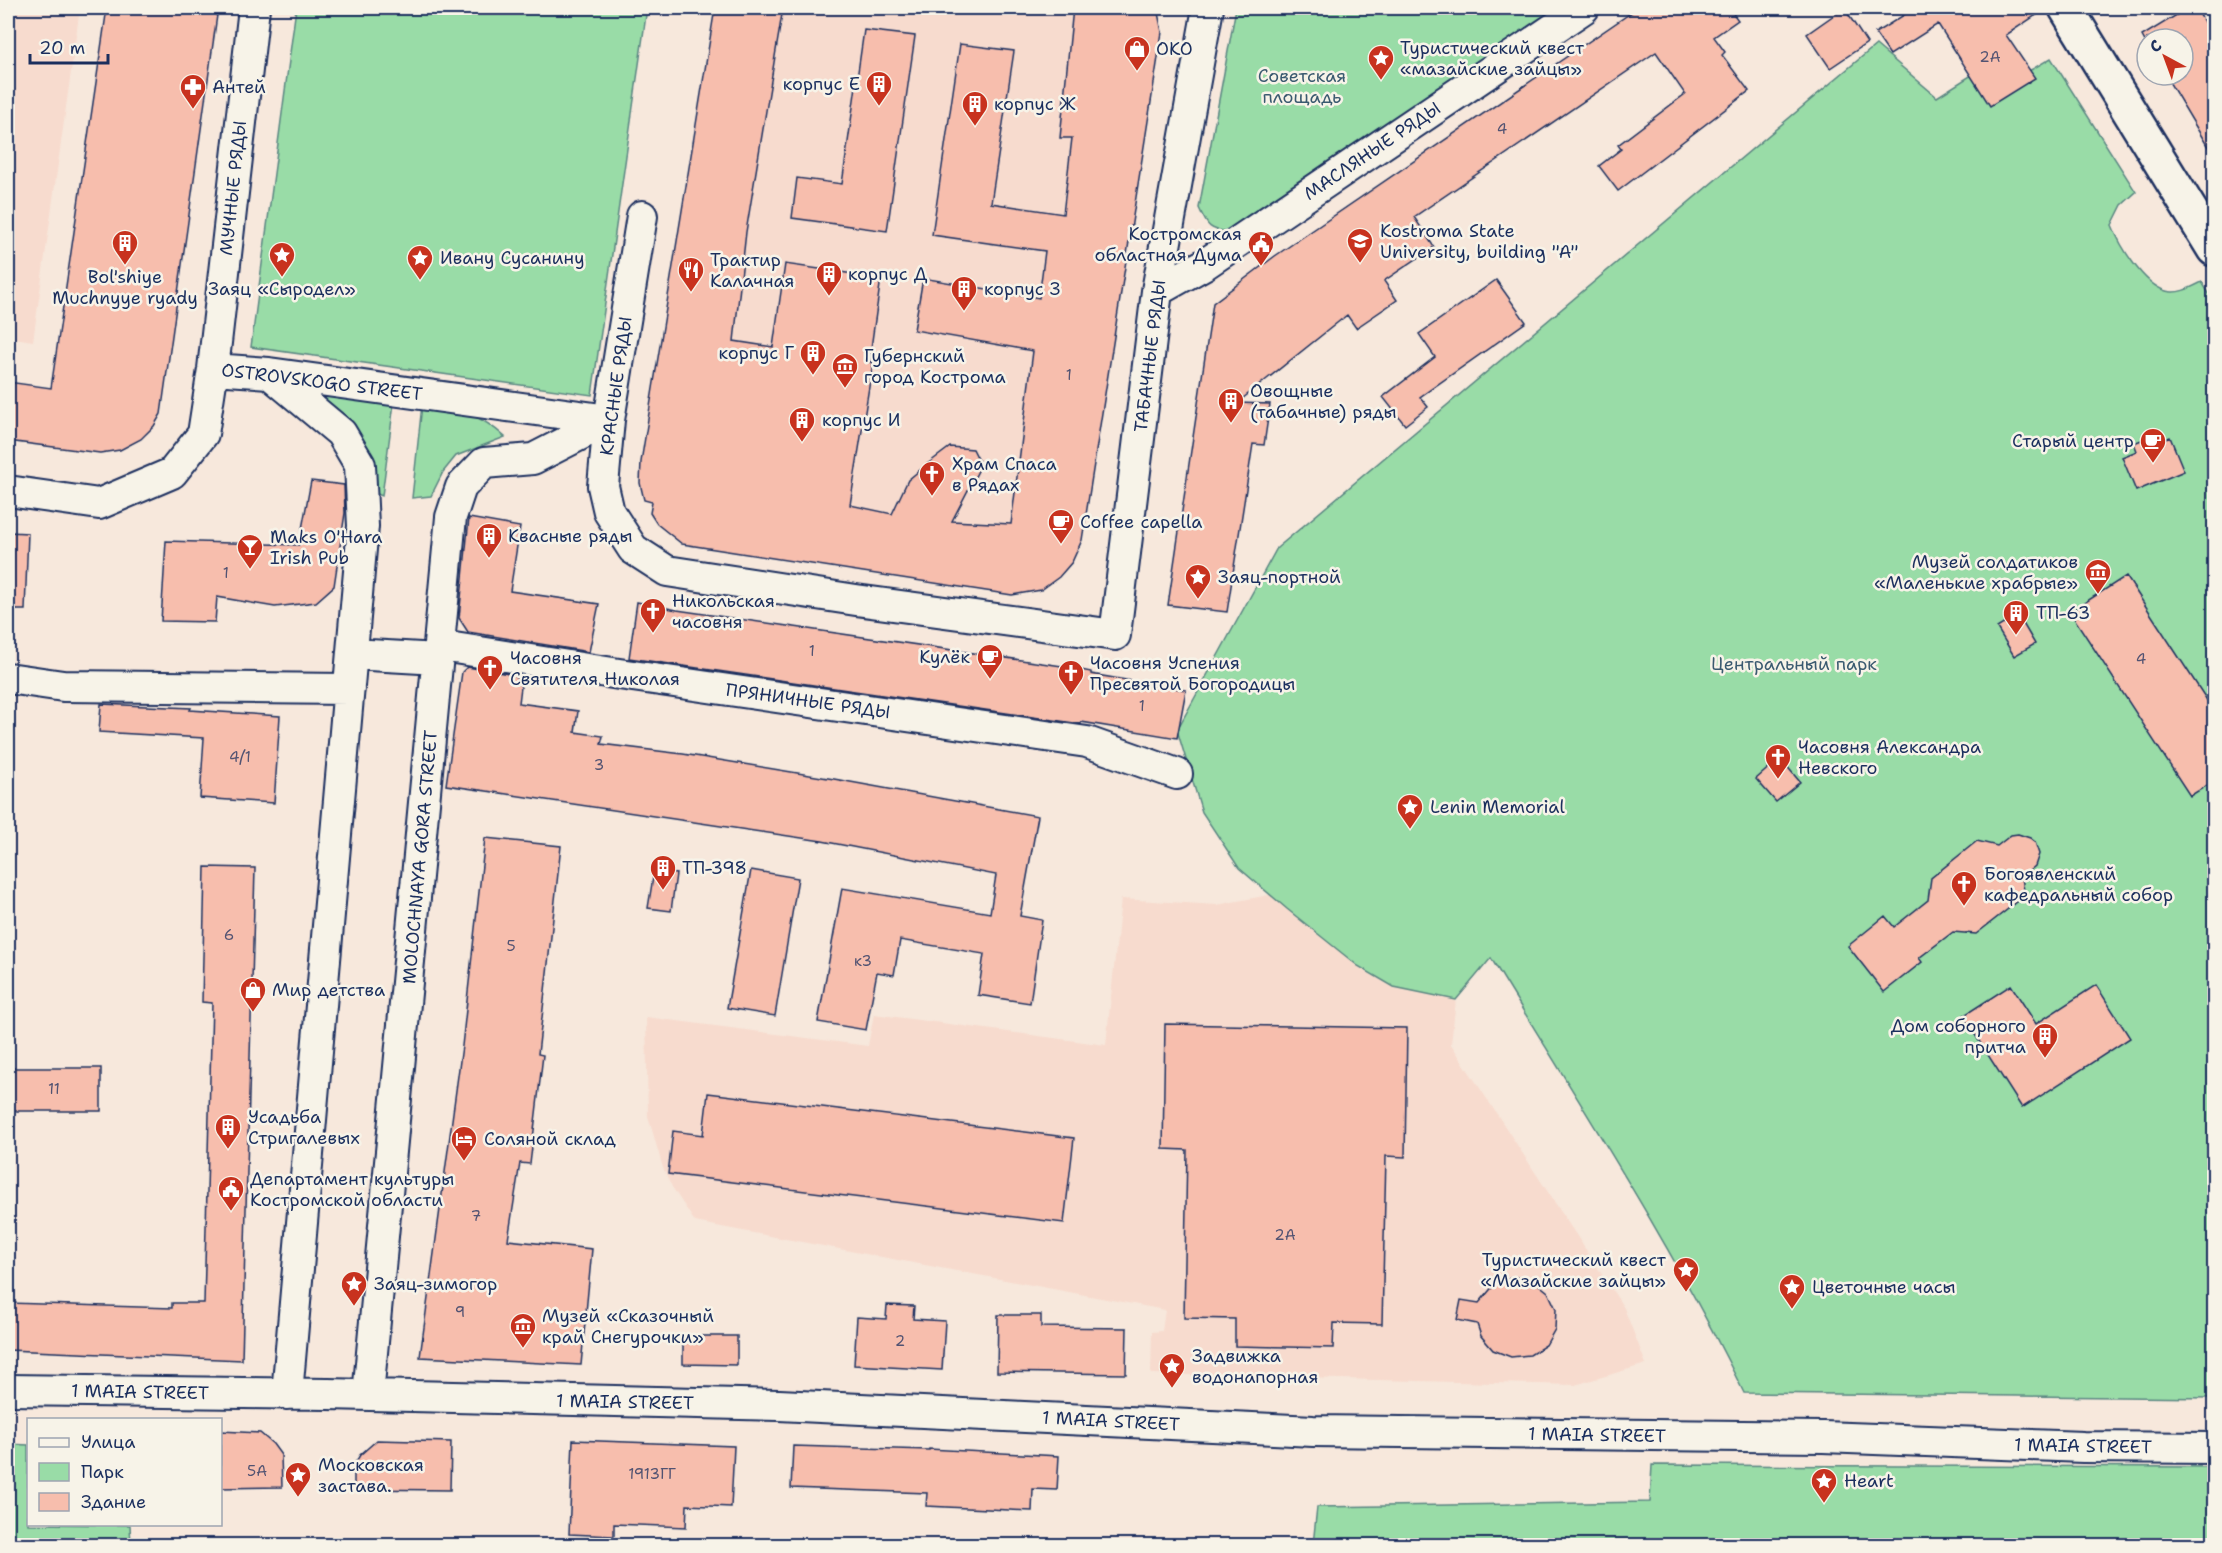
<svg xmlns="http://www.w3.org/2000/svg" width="2222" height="1553" viewBox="0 0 2222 1553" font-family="'Shantell Sans',sans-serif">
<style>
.built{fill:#f7dbce}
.green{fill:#99dca7;stroke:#5a8682;stroke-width:1.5}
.building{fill:#f7bead;stroke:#1b2f5e;stroke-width:1.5}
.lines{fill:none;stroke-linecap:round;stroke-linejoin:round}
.minor-casing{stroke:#1b2f5e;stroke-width:34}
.major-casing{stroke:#1b2f5e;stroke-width:38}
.minor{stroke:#f7f3e8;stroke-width:30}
.major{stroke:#f7f3e8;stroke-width:33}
.labels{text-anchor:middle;stroke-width:5;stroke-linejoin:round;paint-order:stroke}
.number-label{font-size:15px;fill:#525372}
.poi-label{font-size:18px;fill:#1b2f5e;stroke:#f7f3e8;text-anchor:start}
.park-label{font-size:18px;fill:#3a5a70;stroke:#f7f3e8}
.street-label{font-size:18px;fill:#1b2f5e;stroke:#f7f3e8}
</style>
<rect width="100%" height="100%" fill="#f7e8dc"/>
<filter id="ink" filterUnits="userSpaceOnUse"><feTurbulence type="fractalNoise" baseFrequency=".0167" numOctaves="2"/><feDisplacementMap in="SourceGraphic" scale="12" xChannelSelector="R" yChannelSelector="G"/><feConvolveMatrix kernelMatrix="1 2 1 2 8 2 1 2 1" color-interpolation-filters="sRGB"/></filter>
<g filter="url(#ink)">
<path class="built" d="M8,8H80L33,341L8,337Z
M783,8H1008L1072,16L1060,137L1072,138L1055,273L1040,287L1011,524L952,521L892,514L719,480L746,232Z
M1299,889L1366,941L1456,1000L1451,1044L1624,1308L1646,1364L1575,1385L1151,1374L1152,1332L1162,1331L1165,1310L695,1222L672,1187L663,1168L648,1116L646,1017L868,1046L874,1014L1106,1045L1121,899L1217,905Z"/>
<path class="green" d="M296,8H647L592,395L251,347Z
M1236,8H1557L1231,231C1210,232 1207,226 1199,208Z
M1876,45L1937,97L1986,66L2000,88L2051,58L2136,192L2122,205L2112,225C2120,246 2143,284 2166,291C2178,295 2192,287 2202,282L2214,302V1398L1744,1393C1671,1243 1578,1101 1491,958L1456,1000L1394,987L1358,966L1287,909L1239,868L1202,812L1177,730L1277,548Z
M319,394L394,403L382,496L375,493L322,404Z
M422,405C460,411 476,411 505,437L456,456L443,472L431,496L412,498Z
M8,1444L28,1445V1524L130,1525L131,1545H8Z
M1652,1465L2214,1467V1545H1313L1317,1507L1650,1502Z"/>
<path class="building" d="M107,8H218L161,414L154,426L141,439L120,450L100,453L8,441V382L51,388Z
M715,8H783L746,232L734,341L773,347L785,264L881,278L869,362H873L850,505L892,514L908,480L926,465L950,447L973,449L981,465L952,521L1011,524L1033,351L914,330L923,278L1039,298L1045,251L932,235L960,44L1014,51L991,203L1063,214L1072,138H1060L1073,8H1157L1162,32L1082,540L1072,562L1059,577L1041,590L1012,595L682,544L657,524L650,513L652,502L644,500L640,483L641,462Z
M1638,8H1729L1738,20L1714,37L1725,52L1722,55L1749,91L1618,191L1599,166L1621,149L1618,145L1685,94L1656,52L1414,217L1434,247L1384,281L1397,300L1356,328L1347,315L1237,403L1270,404L1264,445L1253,444L1227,612L1168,605L1213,303L1275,256Z
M1844,8L1867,43L1830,68L1807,34Z
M1915,8H2047L2006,35L2035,78L1990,106L1938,24L1890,55L1875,33Z
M2188,8H2196L2214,39V157L2165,75H2183V39H2147V45L2142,36Z
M864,30L915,36L887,231L792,218L797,178L842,184Z
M1496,280L1526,322L1420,397L1428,407L1405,425L1383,397L1435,357L1419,334Z
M2154,435L2157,443L2170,437L2184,471L2136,491L2122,457L2137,451L2134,443Z
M311,481L344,485L345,513L334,586L316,602L275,607L217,597L215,622L161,621L166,541L299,545Z
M469,518L520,527L510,591L599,604L589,652L468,632L459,618Z
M8,532L28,533L25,610H8Z
M2126,576L2214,711V781L2190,796L2070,612Z
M637,602L677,610L1062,666L1091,672V674L1186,690L1177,738L1081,722V724L629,658Z
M2018,615L2035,644L2014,656L1997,628Z
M467,667L515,675L521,687L519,703L578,711L575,732L603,736L601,744L683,754L834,779L1038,816L1020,916L1042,920L1030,1003L978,995L984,954L900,940L894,975L877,972L866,1030L818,1022L842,888L990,913L996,875L822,841L446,785L462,672Z
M101,704L191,708L190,710L280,716L274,803L200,798L204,738L99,732Z
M1780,758L1800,782L1776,802L1756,779Z
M2018,834L2030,838L2035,842L2039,854L2035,866L2022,877L2024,891L2022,898L1976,934L1953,932L1919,958L1922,962L1884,992L1848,946L1885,916L1894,927L1928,900L1931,878L1977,841L1997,846L2011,835Z
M485,838L561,846L538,1054L543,1055L530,1164L520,1163L508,1240L592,1249L581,1365L420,1357L462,1046Z
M205,867L255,868L242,1360L8,1350V1303L172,1308V1303H204L212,1003L202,1002Z
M751,870L798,878L775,1016L727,1008Z
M654,871L676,874L671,911L648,908Z
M2011,985L2036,1024L2096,985L2130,1038L2022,1108L1963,1016Z
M1165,1024L1407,1028L1405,1157L1386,1156L1382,1324L1334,1323L1333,1348L1235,1346V1319L1184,1318L1187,1150L1163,1149Z
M8,1068H101V1111H8Z
M708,1093L1074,1138L1064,1223L668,1174L673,1131L703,1135Z
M1514,1277L1533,1280L1548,1292L1556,1309L1555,1329L1546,1345L1530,1355L1511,1357L1493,1350L1481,1336L1477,1324L1457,1320L1461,1300L1479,1303L1495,1284Z
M887,1305L914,1306L913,1319L945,1321L942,1370L854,1365L857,1317L886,1319Z
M998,1315H1041V1327L1127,1328L1126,1374L997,1372Z
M683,1336H737V1365L683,1364Z
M220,1431L260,1433L273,1444L281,1455L282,1487L220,1488Z
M377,1440L451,1442L450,1490L354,1489V1465L360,1455Z
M573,1440L734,1446L731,1507L687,1505L686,1527L614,1524V1536L569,1534Z
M793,1446L929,1450V1449L1059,1456L1057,1490L1033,1489L1032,1511L926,1506L927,1493L791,1488Z"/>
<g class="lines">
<g class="minor-casing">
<path id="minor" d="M642,216L609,420L603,486L609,512L633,549L667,571L856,600L1115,635L1157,291L1208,8
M1157,291L1205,264L1584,8
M213,369L269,373L609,420
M269,373L341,433L360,465L363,526L287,1394
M8,491L99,504L172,473L203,434L213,369L254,8
M440,637L448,647L619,674L1087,742L1177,774
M352,654L438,659
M8,678L63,686L349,689
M8,1390L328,1394L779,1405L1313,1431L1823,1437L2083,1447L2214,1448
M368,1395L451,517L461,487L484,463L533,459L609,420"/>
</g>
<g class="major-casing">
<path id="major" d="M2066,8L2214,249"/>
</g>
<use href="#minor" class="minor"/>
<use href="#major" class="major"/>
</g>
</g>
<defs>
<g id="shop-pin" transform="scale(1.35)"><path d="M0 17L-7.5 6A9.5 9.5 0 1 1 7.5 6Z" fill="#c8321e" stroke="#f7f3e8"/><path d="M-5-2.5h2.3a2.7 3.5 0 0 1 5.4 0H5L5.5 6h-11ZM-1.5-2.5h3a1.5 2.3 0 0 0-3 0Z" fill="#fff"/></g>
<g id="sight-pin" transform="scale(1.35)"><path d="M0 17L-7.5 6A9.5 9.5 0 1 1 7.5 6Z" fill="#c8321e" stroke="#f7f3e8"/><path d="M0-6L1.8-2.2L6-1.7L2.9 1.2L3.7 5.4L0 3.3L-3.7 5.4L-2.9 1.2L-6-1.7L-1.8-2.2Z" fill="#fff"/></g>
<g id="building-pin" transform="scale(1.35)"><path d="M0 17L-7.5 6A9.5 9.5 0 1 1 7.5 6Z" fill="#c8321e" stroke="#f7f3e8"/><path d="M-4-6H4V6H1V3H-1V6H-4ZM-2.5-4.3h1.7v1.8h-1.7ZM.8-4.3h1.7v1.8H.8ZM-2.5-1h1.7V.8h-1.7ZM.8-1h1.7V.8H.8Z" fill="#fff"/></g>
<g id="pharmacy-pin" transform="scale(1.35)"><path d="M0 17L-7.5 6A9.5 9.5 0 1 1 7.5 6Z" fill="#c8321e" stroke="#f7f3e8"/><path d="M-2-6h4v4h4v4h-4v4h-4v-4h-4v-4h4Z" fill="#fff"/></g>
<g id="university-pin" transform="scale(1.35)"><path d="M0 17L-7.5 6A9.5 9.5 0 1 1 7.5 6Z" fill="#c8321e" stroke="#f7f3e8"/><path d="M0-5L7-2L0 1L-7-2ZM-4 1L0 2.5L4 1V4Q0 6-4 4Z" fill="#fff"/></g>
<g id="civic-pin" transform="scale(1.35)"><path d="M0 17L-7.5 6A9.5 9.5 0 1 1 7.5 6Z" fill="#c8321e" stroke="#f7f3e8"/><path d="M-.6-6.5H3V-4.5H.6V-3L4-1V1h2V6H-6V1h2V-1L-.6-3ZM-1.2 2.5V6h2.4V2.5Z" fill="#fff"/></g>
<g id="restaurant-pin" transform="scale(1.35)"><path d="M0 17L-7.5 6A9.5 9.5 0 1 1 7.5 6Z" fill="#c8321e" stroke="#f7f3e8"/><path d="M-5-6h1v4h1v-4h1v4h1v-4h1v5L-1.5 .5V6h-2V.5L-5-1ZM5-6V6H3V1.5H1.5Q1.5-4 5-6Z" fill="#fff"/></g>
<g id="museum-pin" transform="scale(1.35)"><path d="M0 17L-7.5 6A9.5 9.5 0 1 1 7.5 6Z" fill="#c8321e" stroke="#f7f3e8"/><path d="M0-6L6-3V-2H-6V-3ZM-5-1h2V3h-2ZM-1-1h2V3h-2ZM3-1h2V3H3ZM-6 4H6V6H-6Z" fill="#fff"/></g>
<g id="cafe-pin" transform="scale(1.35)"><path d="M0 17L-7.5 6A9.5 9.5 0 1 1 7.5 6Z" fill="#c8321e" stroke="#f7f3e8"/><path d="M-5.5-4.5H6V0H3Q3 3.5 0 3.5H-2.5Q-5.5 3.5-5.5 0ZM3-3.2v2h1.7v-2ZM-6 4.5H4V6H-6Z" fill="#fff"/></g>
<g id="church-pin" transform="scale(1.35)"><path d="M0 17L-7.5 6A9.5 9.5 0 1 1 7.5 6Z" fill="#c8321e" stroke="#f7f3e8"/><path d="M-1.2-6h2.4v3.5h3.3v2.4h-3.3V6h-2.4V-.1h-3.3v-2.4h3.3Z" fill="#fff"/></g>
<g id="bar-pin" transform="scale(1.35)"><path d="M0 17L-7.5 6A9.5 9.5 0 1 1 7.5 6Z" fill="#c8321e" stroke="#f7f3e8"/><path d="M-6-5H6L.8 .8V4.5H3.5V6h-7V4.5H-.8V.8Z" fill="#fff"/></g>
<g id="hotel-pin" transform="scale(1.35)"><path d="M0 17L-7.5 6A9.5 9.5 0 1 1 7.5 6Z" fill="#c8321e" stroke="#f7f3e8"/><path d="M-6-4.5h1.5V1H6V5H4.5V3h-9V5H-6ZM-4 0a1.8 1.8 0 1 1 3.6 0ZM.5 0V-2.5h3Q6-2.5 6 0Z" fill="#fff"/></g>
</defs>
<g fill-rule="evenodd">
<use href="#shop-pin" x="1137" y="49"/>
<use href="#sight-pin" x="1381" y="58"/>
<use href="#building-pin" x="879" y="84"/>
<use href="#pharmacy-pin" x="193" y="87"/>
<use href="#building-pin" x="975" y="104"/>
<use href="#university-pin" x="1360" y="241"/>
<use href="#building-pin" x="125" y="243"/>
<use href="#civic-pin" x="1261" y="244"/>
<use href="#sight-pin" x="282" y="255"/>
<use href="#sight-pin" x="420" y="258"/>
<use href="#restaurant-pin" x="691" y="270"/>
<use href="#building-pin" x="829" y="274"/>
<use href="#building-pin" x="964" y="289"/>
<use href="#building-pin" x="813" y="353"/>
<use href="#museum-pin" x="845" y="366"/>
<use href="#building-pin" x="1231" y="401"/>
<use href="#building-pin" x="802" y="420"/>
<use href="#cafe-pin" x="2153" y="441"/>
<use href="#church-pin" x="932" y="474"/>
<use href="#cafe-pin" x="1061" y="522"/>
<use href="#building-pin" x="489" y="536"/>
<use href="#bar-pin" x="250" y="547"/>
<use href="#museum-pin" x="2098" y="572"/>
<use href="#sight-pin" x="1198" y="577"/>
<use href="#church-pin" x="653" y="611"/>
<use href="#building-pin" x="2016" y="613"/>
<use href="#cafe-pin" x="990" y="657"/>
<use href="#church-pin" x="490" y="668"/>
<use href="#church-pin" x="1071" y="673"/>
<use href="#church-pin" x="1778" y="757"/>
<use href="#sight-pin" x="1410" y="807"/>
<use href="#building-pin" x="663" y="868"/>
<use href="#church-pin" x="1964" y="884"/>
<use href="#shop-pin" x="253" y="990"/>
<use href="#building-pin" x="2045" y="1036"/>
<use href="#building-pin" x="228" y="1127"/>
<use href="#hotel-pin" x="464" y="1139"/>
<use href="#civic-pin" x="231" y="1189"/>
<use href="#sight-pin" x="1686" y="1270"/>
<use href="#sight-pin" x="354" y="1284"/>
<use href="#sight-pin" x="1792" y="1287"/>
<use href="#museum-pin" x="523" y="1326"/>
<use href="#sight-pin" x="1172" y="1366"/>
<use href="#sight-pin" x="298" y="1475"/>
<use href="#sight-pin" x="1824" y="1481"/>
</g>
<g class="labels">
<g class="number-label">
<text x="1990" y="62">2А</text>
<text x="1502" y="134">4</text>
<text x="1069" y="380">1</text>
<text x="226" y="578">1</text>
<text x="812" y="656">1</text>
<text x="2141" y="664">4</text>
<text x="1142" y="711">1</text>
<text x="240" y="762">4/1</text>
<text x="599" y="770">3</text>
<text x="229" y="940">6</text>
<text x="511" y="951">5</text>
<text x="863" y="966">к3</text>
<text x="54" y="1094">11</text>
<text x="476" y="1221">7</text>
<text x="1285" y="1240">2А</text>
<text x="460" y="1317">9</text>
<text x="900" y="1346">2</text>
<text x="257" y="1476">5А</text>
<text x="652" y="1479">1913ГГ</text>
</g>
<g class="poi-label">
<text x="1400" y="54">Туристический квест<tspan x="1400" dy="21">«мазайские зайцы»</tspan></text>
<text x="1156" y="55">ОКО</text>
<text x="860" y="90" text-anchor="end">корпус Е</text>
<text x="212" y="93">Антей</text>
<text x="994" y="110">корпус Ж</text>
<text x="1380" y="237">Kostroma State<tspan x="1380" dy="21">University, building "A"</tspan></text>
<text x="1242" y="240" text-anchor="end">Костромская<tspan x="1242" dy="21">областная Дума</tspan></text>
<text x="440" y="264">Ивану Сусанину</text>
<text x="710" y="266">Трактир<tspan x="710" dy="21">Калачная</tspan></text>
<text x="848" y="280">корпус Д</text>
<text x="125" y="283" text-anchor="middle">Bol'shiye<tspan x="125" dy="21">Muchnyye ryady</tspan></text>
<text x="282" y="295" text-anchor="middle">Заяц «Сыродел»</text>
<text x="984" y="295">корпус З</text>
<text x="794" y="359" text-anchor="end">корпус Г</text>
<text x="864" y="362">Губернский<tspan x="864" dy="21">город Кострома</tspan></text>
<text x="1250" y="397">Овощные<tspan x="1250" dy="21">(табачные) ряды</tspan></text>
<text x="822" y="426">корпус И</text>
<text x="2134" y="447" text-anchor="end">Старый центр</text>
<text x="952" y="470">Храм Спаса<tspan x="952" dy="21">в Рядах</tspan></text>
<text x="1080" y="528">Coffee capella</text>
<text x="508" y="542">Квасные ряды</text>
<text x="270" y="543">Maks O'Hara<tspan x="270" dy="21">Irish Pub</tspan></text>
<text x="2078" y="568" text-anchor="end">Музей солдатиков<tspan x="2078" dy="21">«Маленькие храбрые»</tspan></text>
<text x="1218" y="583">Заяц-портной</text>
<text x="672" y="607">Никольская<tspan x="672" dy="21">часовня</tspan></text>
<text x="2036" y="619">ТП-63</text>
<text x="970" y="663" text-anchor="end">Кулёк</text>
<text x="510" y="664">Часовня<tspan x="510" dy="21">Святителя Николая</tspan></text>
<text x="1090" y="669">Часовня Успения<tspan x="1090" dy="21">Пресвятой Богородицы</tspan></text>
<text x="1798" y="753">Часовня Александра<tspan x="1798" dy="21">Невского</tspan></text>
<text x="1430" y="813">Lenin Memorial</text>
<text x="682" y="874">ТП-398</text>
<text x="1984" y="880">Богоявленский<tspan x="1984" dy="21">кафедральный собор</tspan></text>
<text x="272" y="996">Мир детства</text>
<text x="2026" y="1032" text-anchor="end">Дом соборного<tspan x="2026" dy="21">притча</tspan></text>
<text x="248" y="1123">Усадьба<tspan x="248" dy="21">Стригалевых</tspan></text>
<text x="484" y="1145">Соляной склад</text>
<text x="250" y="1185">Департамент культуры<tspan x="250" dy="21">Костромской области</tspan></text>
<text x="1666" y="1266" text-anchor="end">Туристический квест<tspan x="1666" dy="21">«Мазайские зайцы»</tspan></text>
<text x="374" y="1290">Заяц-зимогор</text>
<text x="1812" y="1293">Цветочные часы</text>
<text x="542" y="1322">Музей «Сказочный<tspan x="542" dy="21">край Снегурочки»</tspan></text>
<text x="1192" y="1362">Задвижка<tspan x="1192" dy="21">водонапорная</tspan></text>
<text x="318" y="1471">Московская<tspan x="318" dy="21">застава.</tspan></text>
<text x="1844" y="1487">Heart</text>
</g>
<g class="park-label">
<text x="1302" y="82">Советская<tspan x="1302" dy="21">площадь</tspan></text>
<text x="1794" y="670">Центральный парк</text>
</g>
<g class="street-label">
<text transform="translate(1372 151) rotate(-34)" y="6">МАСЛЯНЫЕ РЯДЫ</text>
<text transform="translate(233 188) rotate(-84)" y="6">МУЧНЫЕ РЯДЫ</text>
<text transform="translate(1150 356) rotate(-83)" y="6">ТАБАЧНЫЕ РЯДЫ</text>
<text transform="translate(322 382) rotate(7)" y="6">OSTROVSKOGO STREET</text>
<text transform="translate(616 386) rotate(-82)" y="6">КРАСНЫЕ РЯДЫ</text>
<text transform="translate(808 701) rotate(8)" y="6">ПРЯНИЧНЫЕ РЯДЫ</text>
<text transform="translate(420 857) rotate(-85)" y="6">MOLOCHNAYA GORA STREET</text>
<text transform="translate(140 1392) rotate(1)" y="6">1 MAIA STREET</text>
<text transform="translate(625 1402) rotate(1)" y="6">1 MAIA STREET</text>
<text transform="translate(1111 1421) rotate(3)" y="6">1 MAIA STREET</text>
<text transform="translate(1597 1435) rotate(1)" y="6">1 MAIA STREET</text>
<text transform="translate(2083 1446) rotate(1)" y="6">1 MAIA STREET</text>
</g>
</g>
<rect width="2222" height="1553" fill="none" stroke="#f7f3e8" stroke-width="30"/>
<rect x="15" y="15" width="2192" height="1523" fill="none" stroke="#1b2f5e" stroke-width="2" filter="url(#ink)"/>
<rect x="27" y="1418" width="195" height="108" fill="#f7f3e8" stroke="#9fa5b1" stroke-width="1.5"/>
<rect x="39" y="1438" width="30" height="9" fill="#f7f3e8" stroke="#9fa5b1" stroke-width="1.5"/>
<text x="81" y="1448" font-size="18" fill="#1b2f5e">Улица</text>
<rect x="39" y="1463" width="30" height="18" fill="#99dca7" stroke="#9fa5b1" stroke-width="1.5"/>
<text x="81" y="1478" font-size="18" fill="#1b2f5e">Парк</text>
<rect x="39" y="1493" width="30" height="18" fill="#f7bead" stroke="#9fa5b1" stroke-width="1.5"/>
<text x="81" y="1508" font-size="18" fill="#1b2f5e">Здание</text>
<g transform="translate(2165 57) rotate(319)"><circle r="28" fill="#f7f3e8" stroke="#9fa5b1" stroke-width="1.5"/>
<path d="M0-4.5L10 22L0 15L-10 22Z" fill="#c8321e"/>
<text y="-9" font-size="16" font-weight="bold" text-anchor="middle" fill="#1b2f5e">С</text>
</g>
<path d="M30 54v9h78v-9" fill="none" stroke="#1b2f5e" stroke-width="3"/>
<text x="39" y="54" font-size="18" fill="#1b2f5e" stroke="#f7f3e8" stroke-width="4.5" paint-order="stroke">20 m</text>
</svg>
